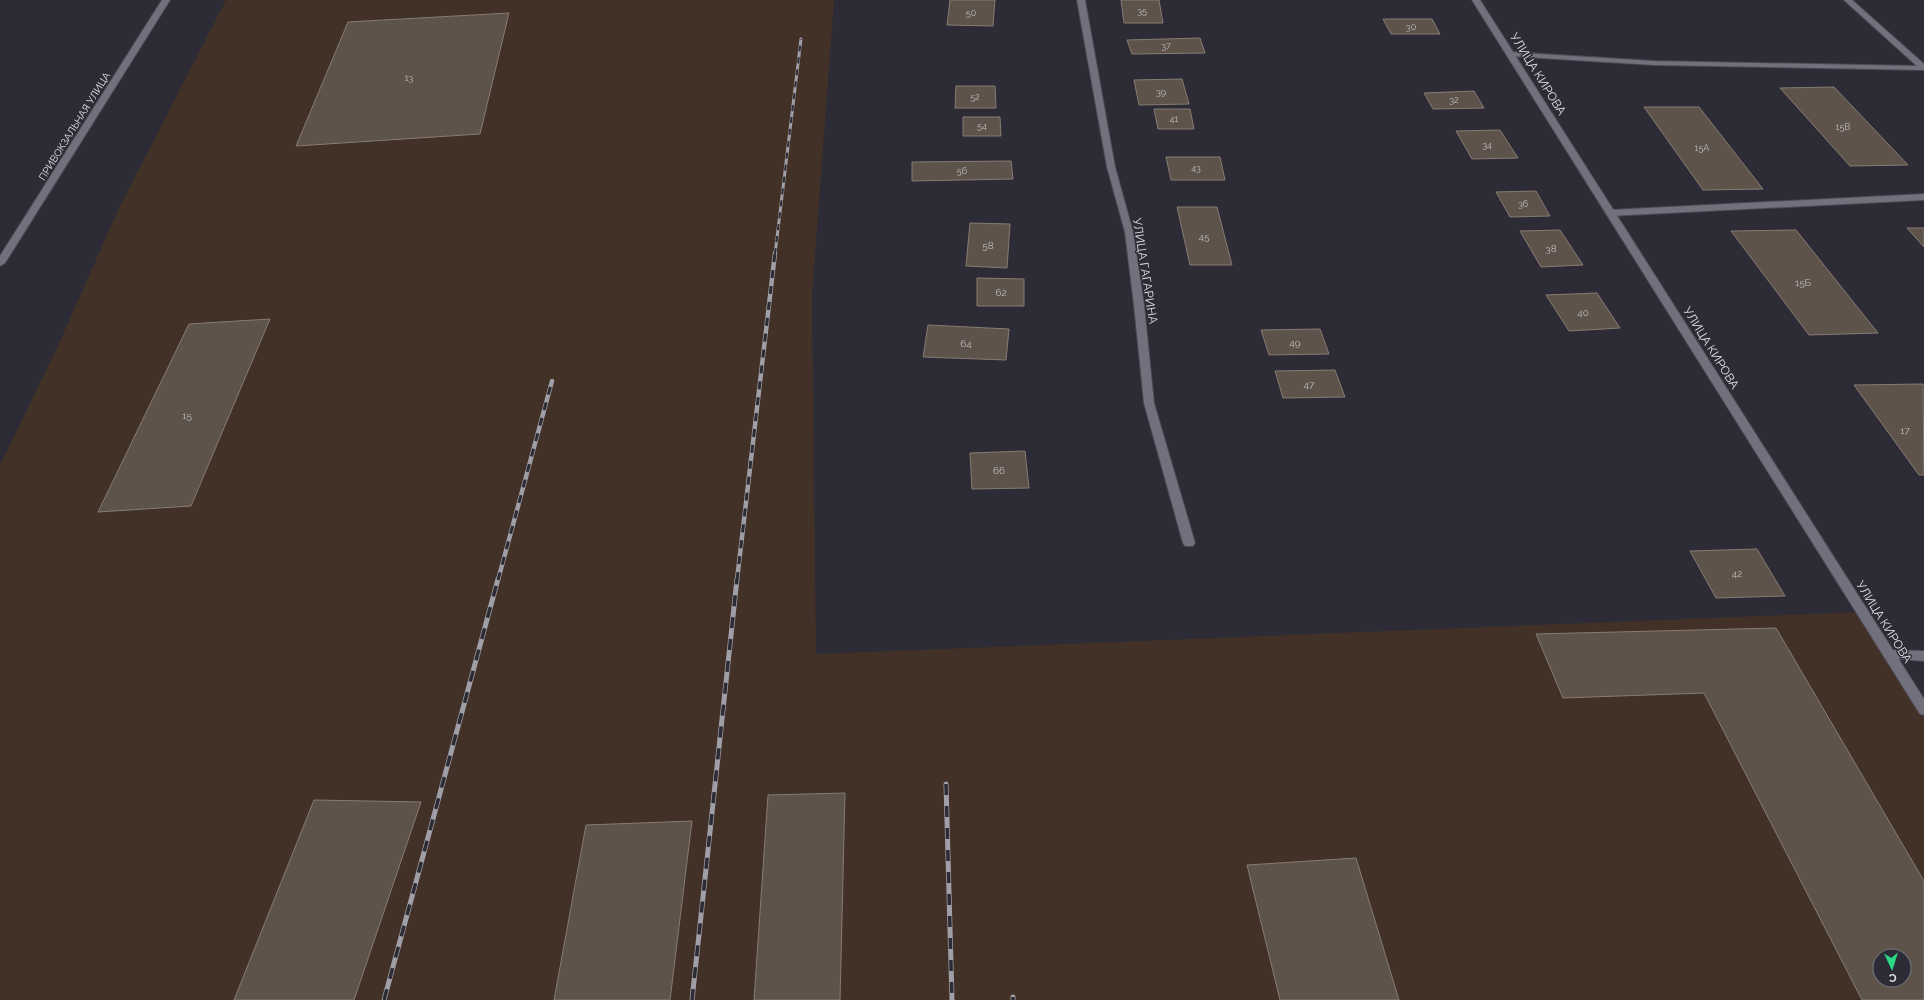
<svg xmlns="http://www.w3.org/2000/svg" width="1924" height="1000" viewBox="0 0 1924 1000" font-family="Raleway,sans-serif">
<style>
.industrial{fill:#413126;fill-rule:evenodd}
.building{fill:#5d534a;stroke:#877c73;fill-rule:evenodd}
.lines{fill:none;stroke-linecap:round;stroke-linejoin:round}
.service-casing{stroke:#4b4952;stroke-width:2}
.minor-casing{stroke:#4b4952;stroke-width:2}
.service{fill:#72707c;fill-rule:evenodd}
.minor{fill:#72707c;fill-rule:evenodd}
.rail-far2-casing{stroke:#a09fa7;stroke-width:3}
.rail-far1-casing{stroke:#a09fa7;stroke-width:4.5}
.rail-casing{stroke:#a09fa7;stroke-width:5}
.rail-far2{stroke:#2d2c36;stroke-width:2;stroke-dasharray:6;stroke-linecap:butt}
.rail-far1{stroke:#2d2c36;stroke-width:3;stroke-dasharray:8;stroke-linecap:butt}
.rail{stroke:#2d2c36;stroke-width:3.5;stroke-dasharray:11;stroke-linecap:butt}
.labels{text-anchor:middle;stroke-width:3;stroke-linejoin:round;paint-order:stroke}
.far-number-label{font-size:9px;fill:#bfbcbf}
.far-street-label{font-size:10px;fill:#e0dfe6;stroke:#2d2c36}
.number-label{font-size:10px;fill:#bfbcbf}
.street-label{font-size:12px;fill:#e0dfe6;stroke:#2d2c36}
</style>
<rect width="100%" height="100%" fill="#2d2c36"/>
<path class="industrial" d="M226,0H834L812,296L816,654L1862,612L1924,710V1000H0V465L57,348L119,208ZM1880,956H1904V980H1880Z"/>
<path class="building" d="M950,0H995L993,26L947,25Z
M1121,0H1159L1163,23H1124Z
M509,13L480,134L296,146L348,22Z
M1383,19H1432L1440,34H1391Z
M1200,38L1205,53L1132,54L1127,40Z
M1182,79L1189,104L1139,105L1134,80Z
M956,86H995L996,108H955Z
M1834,87L1908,165L1850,166L1780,88Z
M1474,91L1484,108L1433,109L1424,93Z
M1644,107H1699L1763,189L1703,190Z
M1154,109H1190L1194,129H1158Z
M963,117H1000L1001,136H963Z
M1500,130L1518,158L1472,159L1456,131Z
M1166,157H1220L1225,180H1171Z
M1011,161L1013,179L912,181V162Z
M1536,191L1550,216L1510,217L1496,192Z
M1177,207H1217L1232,265H1190Z
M970,223L1010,224L1007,268L966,266Z
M1907,228H1924V247Z
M1560,230L1583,265L1541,267L1520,231Z
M1796,230L1878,333L1809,335L1731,231Z
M977,278L1024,279V306H977Z
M1597,293L1620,328L1569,331L1546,295Z
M270,319L191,506L98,512L189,324Z
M928,325L1009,329L1006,360L923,357Z
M1320,329L1329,354L1269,355L1261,330Z
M1335,370L1345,397L1283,398L1275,371Z
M1923,384L1924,475H1919L1854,385Z
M1025,451L1029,488L972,489L970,453Z
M1757,549L1785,596L1716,598L1690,551Z
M1776,628L1924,881V1000H1862L1704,693L1563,698L1536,634ZM1880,956H1904V980H1880Z
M845,793L840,1000H754L768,795Z
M314,800L421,802L354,1000H234Z
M692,821L670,1000H554L586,825Z
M1356,858L1399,1000H1280L1247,865Z"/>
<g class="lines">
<g class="service-casing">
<path id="service" d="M1844,0H1852L1924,64V70L1654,65L1510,56L1506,54L1510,52L1654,61L1917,66Z
M1924,194V200L1610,216L1606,213L1610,210Z
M1889,650L1924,651V661L1885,658L1883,655L1885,652Z"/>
</g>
<g class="minor-casing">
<path id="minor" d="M162,0H170L5,263L0,266V256Z
M1077,0H1085L1115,167L1133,232L1144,305L1154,403L1195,543L1193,546H1185L1183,543L1144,403L1134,305L1125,232L1107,167Z
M1472,0H1480L1924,699V715L1920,714Z"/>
</g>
<use href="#service" class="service"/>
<use href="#minor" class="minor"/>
<g class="rail-far2-casing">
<path id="rail-far2" d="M775,254L801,39"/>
</g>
<g class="rail-far1-casing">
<path id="rail-far1" d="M498,580L552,381
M737,580L775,253"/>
</g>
<g class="rail-casing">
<path id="rail" d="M946,784L952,1000
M1013,997V1000
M384,1000L498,579
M692,1000L737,579"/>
</g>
<use href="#rail-far2" class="rail-far2"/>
<use href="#rail-far1" class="rail-far1"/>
<use href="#rail" class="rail"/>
</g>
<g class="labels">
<g class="far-number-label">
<text x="1142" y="14">35</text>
<text x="971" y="16">50</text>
<text x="1411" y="30">30</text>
<text x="1166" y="49">37</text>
<text x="409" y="81">13</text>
<text x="1161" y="95">39</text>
<text x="975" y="100">52</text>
<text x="1454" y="103">32</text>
<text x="1174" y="122">41</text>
<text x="982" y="129">54</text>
<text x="1843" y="130">15В</text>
<text x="1487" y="148">34</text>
<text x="1702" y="151">15А</text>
<text x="1196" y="171">43</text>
<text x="962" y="174">56</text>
<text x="1523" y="207">36</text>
</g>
<g class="far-street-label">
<text transform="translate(74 126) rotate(-58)" y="4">ПРИВОКЗАЛЬНАЯ УЛИЦА</text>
</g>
<g class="number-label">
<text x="1204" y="240">45</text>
<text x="988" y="249">58</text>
<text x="1551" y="252">38</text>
<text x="1803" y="286">15Б</text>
<text x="1001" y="296">62</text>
<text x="1583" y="316">40</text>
<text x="1295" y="346">49</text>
<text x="966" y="347">64</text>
<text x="1309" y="388">47</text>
<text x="187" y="419">15</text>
<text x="1905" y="434">17</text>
<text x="999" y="474">66</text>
<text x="1737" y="577">42</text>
</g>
<g class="street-label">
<text transform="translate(1538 74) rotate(58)" y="4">УЛИЦА КИРОВА</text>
<text transform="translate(1145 271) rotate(81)" y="4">УЛИЦА ГАГАРИНА</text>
<text transform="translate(1711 348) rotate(58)" y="4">УЛИЦА КИРОВА</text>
<text transform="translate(1884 622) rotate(58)" y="4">УЛИЦА КИРОВА</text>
</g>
</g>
<g transform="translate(1892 968) rotate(176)"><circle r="19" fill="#2d2c36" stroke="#75747c"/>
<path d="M0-3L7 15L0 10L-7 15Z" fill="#2ad884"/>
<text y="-6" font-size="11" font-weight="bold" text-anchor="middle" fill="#e0dfe6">С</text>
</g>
</svg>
